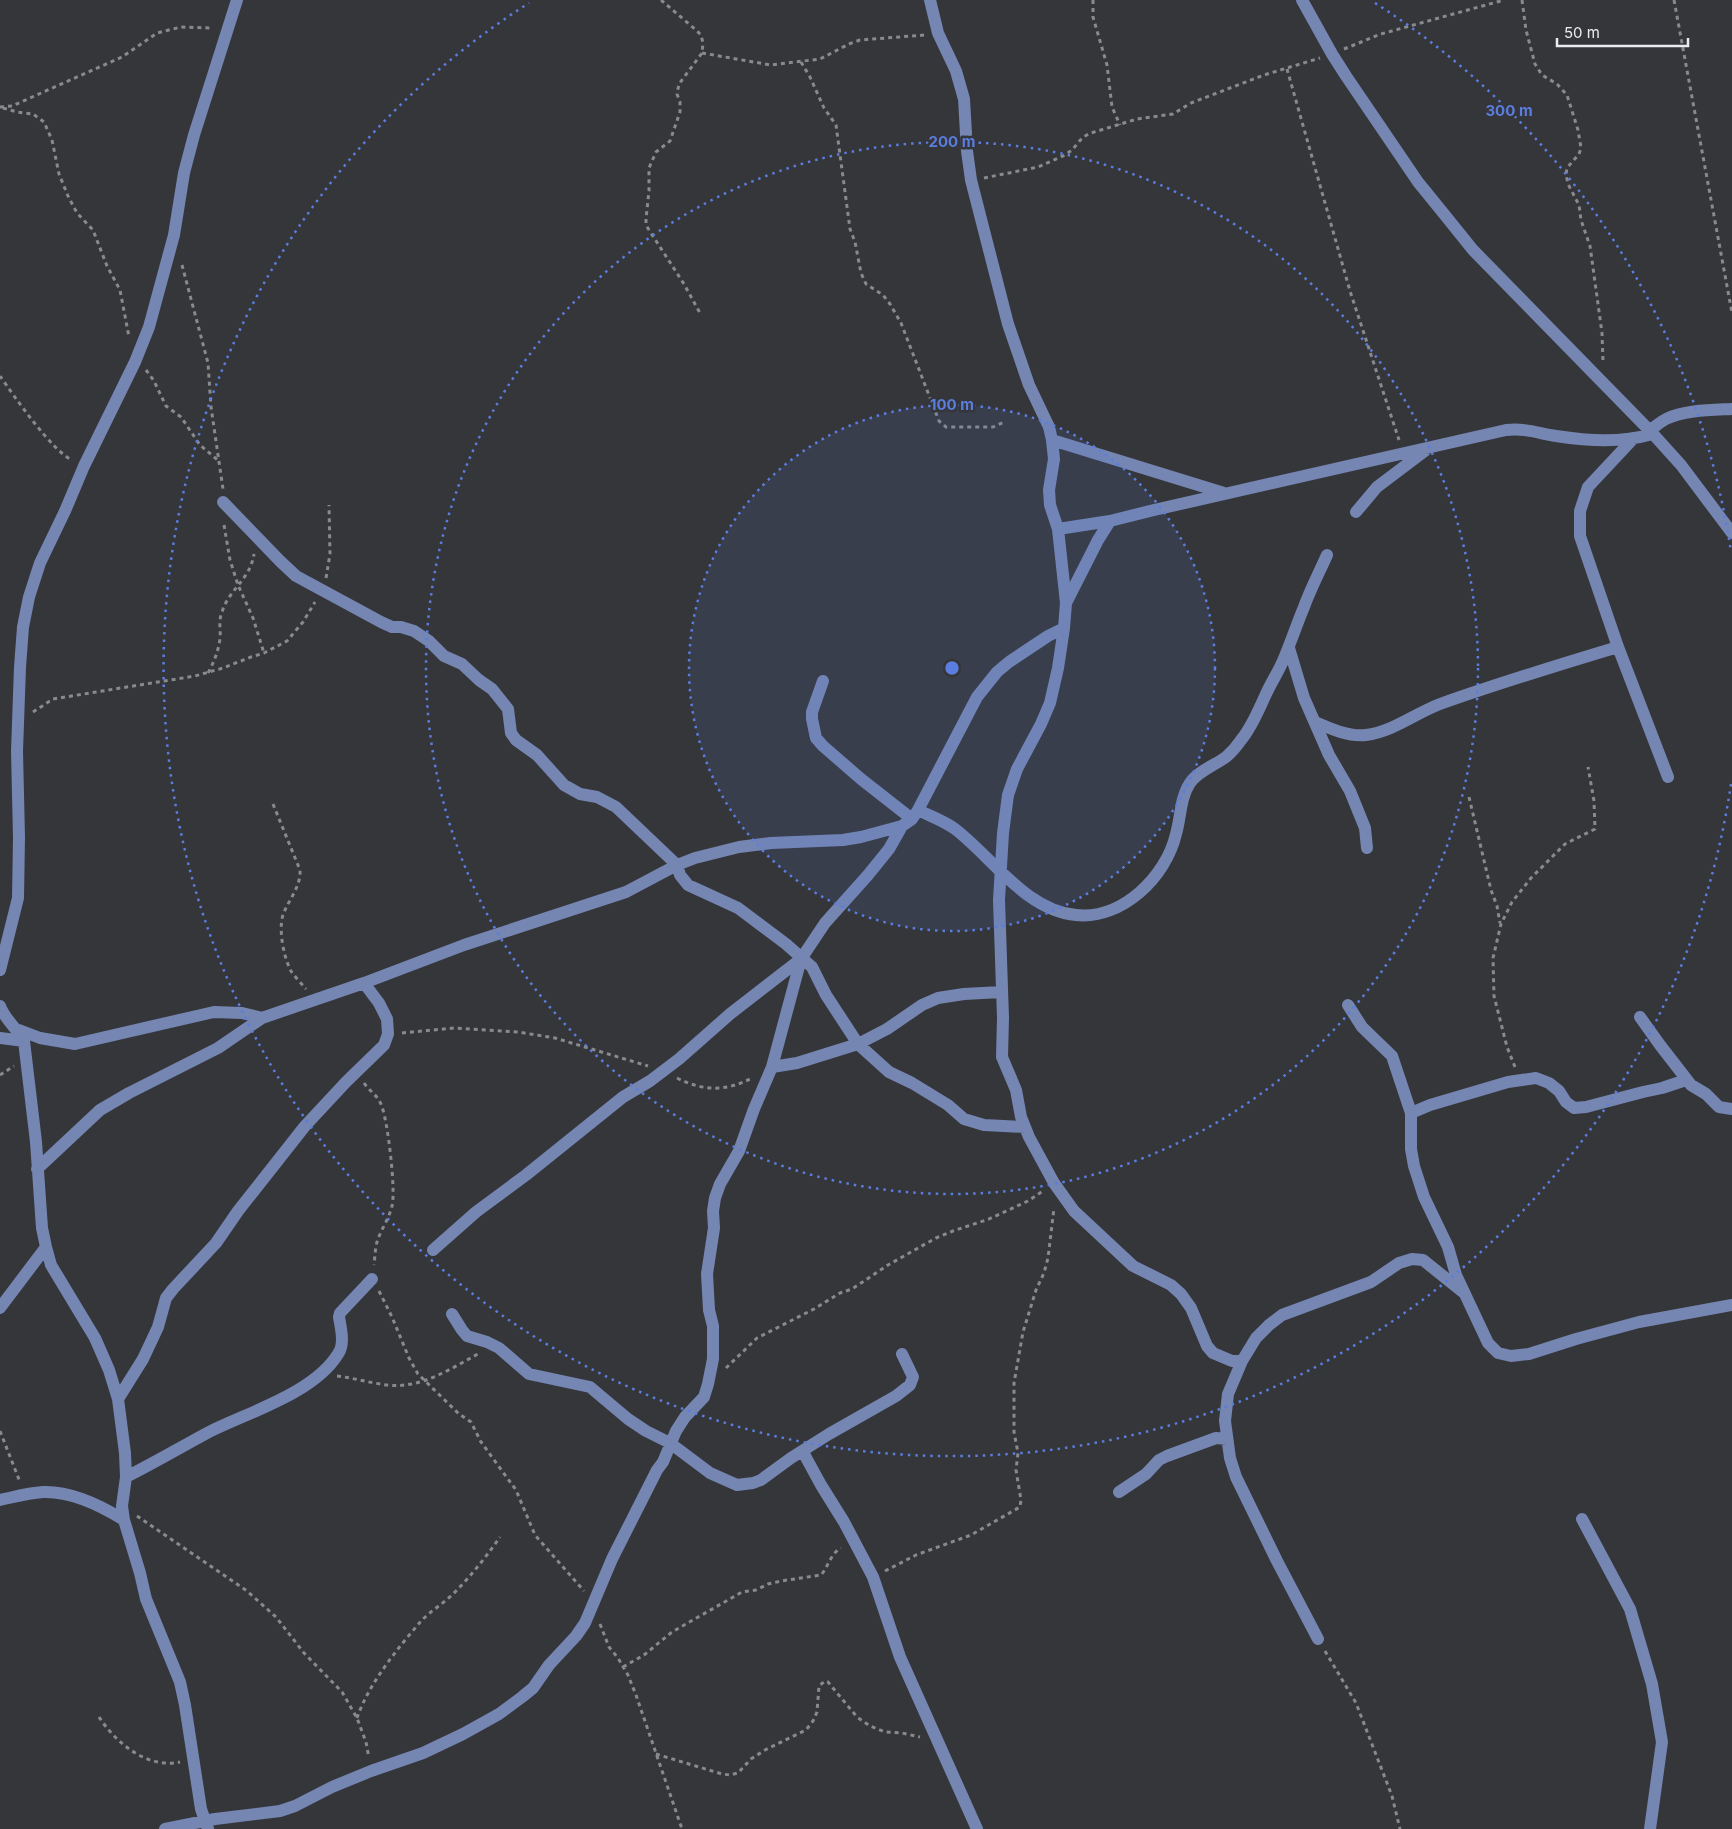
<svg xmlns="http://www.w3.org/2000/svg" width="1732" height="1829" viewBox="0 0 1732 1829" font-family="Inter,sans-serif">
<style>
.lines{fill:none;stroke-linecap:round;stroke-linejoin:round}
.path{stroke:#898a8d;stroke-width:3;stroke-dasharray:4 4;stroke-linecap:butt}
.minor{stroke:#7586b3;stroke-width:12}
.ring{fill:none;stroke:#5b7ddf;stroke-width:2.5;stroke-dasharray:2.5 5}
.centre{fill:#5b7ddf;stroke:#35363a;stroke-width:2.5}
.ring-label{font-size:15px;text-anchor:middle;font-weight:bold;fill:#5b7ddf;stroke:#35363a;stroke-width:5;stroke-linejoin:round;paint-order:stroke}
</style>
<rect width="100%" height="100%" fill="#35363a"/>
<g class="lines">
<path class="path" d="M661,0L696,30L701,35L703,43L702,53L679,84L677,94L680,102V112L670,141L656,152L649,168V191L646,219V225L649,230L684,284L700,313
M1093,0V17L1107,65L1112,107L1120,125
M1522,0L1526,30L1535,64L1542,75L1557,84L1567,95L1578,130L1581,148L1579,154L1567,168L1566,174L1568,184L1579,205L1581,220L1590,246L1602,333L1603,362
M1674,0L1732,313
M1344,49L1381,34L1504,0
M702,53L771,65L820,59L849,44L860,40L925,35
M801,62L810,77L824,108L836,125L850,229L855,242L861,273L866,284L883,295L890,304L901,323L939,421L946,427H993L1004,422
M1287,69L1350,291L1399,440
M0,107L12,106L122,57L157,33L181,27L213,28
M3,108L17,112L33,114L44,122L52,140L59,174L68,196L77,213L93,230L107,266L120,290L129,337
M984,178L1038,167L1065,155L1072,150L1083,137L1091,133L1137,119L1173,114L1191,103L1264,75L1320,58
M182,265L208,363L211,407L223,489
M146,370L154,381L166,406L181,417L200,445L220,462
M0,376C14,396 52,451 72,460
M224,525L230,560L238,585L253,618L264,653
M326,578L330,554L329,505
M208,673C214,662 218,652 220,639C221,630 218,622 222,612C229,589 250,580 254,554
M33,712L53,699L195,676L223,668L251,657L264,653L287,641L303,622L315,602
M1469,797L1491,890L1497,906L1500,923
M273,804L300,870C301,885 291,897 285,910C277,924 283,956 291,971C295,977 301,983 306,989
M402,1033L454,1028L518,1032L555,1038L648,1066
M1515,1067L1507,1047L1494,996L1493,958L1501,924L1512,902L1531,878L1565,844L1595,829L1594,801L1588,767
M0,1075L14,1066
M677,1078C703,1091 725,1092 752,1078
M364,1083C370,1092 379,1096 382,1107C388,1123 396,1191 392,1206C389,1219 381,1229 377,1242C375,1249 375,1257 374,1265
M379,1291L392,1317L409,1358L418,1374L459,1414L471,1422L481,1442L516,1490L535,1535L584,1591
M726,1368L757,1338L814,1309L840,1293L852,1289L888,1265L936,1238L953,1231L989,1219L1028,1201L1043,1191
M337,1376C354,1378 370,1383 387,1385C421,1389 450,1369 478,1354
M0,1431L20,1482
M137,1516L247,1591L276,1617L304,1653L342,1692L357,1718L366,1742L369,1758
M885,1571L916,1555L971,1535L1020,1507L1021,1500L1016,1470L1018,1453L1014,1432V1383L1023,1332L1036,1290L1044,1273L1048,1258L1054,1208
M600,1624L609,1647L618,1658L628,1675L636,1695L682,1829
M1325,1651L1356,1703L1392,1796L1400,1829
M623,1667L644,1655L672,1632L742,1592L756,1590L768,1584L781,1581L821,1575C828,1567 831,1553 841,1548
M99,1717C116,1743 147,1769 180,1762
M357,1718C369,1683 398,1648 422,1620C432,1610 444,1603 454,1593C471,1576 486,1557 500,1537
M656,1754L722,1774L730,1775L738,1773L751,1759L765,1750L806,1730L813,1721L817,1712L819,1686L825,1681L828,1682L857,1717L870,1726L885,1732L902,1733L920,1737"/>
<path class="minor" d="M930,0L938,33L956,71L964,99L967,151L971,180L1008,324L1029,385L1049,427L1052,440L1054,459L1049,490L1050,505L1058,529L1066,603
M1302,0L1332,54L1346,76L1418,182L1444,214L1473,250L1653,434L1681,465L1732,533
M1650,430C1655,427 1660,422 1666,419C1684,410 1712,410 1732,409
M1052,440L1224,493
M1632,440L1588,487L1580,511V536L1618,647L1668,777
M223,502L280,561L296,576L381,622L392,627H401L414,631L429,641L444,656L462,664L479,680L492,689L508,709L511,733L516,740L537,755L564,785L580,794L597,797L616,807L677,865L680,875L688,885L738,908L786,944L812,967L826,995L858,1044L889,1072L912,1083L948,1105L964,1119L984,1125L1025,1127
M1356,512L1377,487L1426,450
M1058,529L1110,521
M1064,628L1058,668L1050,703L1041,724L1017,769L1008,795L1003,833L999,900L1003,1018L1002,1057L1016,1090L1021,1117L1029,1137L1054,1183L1074,1211L1133,1266L1171,1285L1181,1294L1191,1308L1207,1346L1213,1353L1232,1361H1242
M1289,648L1304,698L1329,755L1350,791L1365,828L1367,848
M823,681L812,712V719L816,738L823,746L861,779L912,819
M1315,722C1331,729 1349,737 1366,735C1392,732 1416,713 1440,704C1499,683 1558,665 1618,647
M918,810C930,816 944,821 955,829C992,857 1026,911 1076,915C1122,920 1166,877 1176,834C1181,817 1180,798 1190,783C1198,771 1215,765 1226,757C1232,752 1237,746 1241,740C1252,727 1259,709 1266,694C1271,683 1277,674 1282,663C1290,645 1296,626 1304,607C1310,590 1319,573 1327,555
M0,970L18,898L19,837L17,751L20,667L23,627L29,597L40,563L65,511L84,466L135,362L149,327L174,235L184,173L194,135L237,0
M1348,1005L1362,1027L1392,1056L1411,1113
M0,1006C5,1020 17,1028 24,1041L36,1142L42,1228L46,1247L51,1265L95,1338L109,1370L118,1399L125,1453L126,1477L122,1506L124,1520L140,1573L146,1599L180,1682L185,1705L201,1809L208,1829
M1640,1017L1660,1045L1691,1085L1706,1094L1719,1107L1732,1109
M19,1030L40,1038L75,1044L214,1012L242,1013L262,1018
M0,1038L24,1041
M772,1067L797,1063L858,1044L887,1029L922,1005L938,998L964,994L1001,992
M1686,1080L1662,1088L1643,1092L1586,1107L1574,1108L1566,1102L1559,1091L1549,1083L1536,1078L1508,1082L1430,1105L1411,1113V1149L1414,1166L1424,1197L1448,1247L1456,1275L1488,1343L1498,1353L1511,1356L1529,1354L1576,1339L1639,1322L1732,1305
M37,1169L100,1110L129,1093L218,1048L262,1018L364,983L464,945L626,892L677,865L695,858L739,847L771,843L843,840L861,837L902,826L912,819L918,810L977,697L997,672L1009,662L1048,636L1064,628L1066,603L1098,540L1110,521L1154,510L1506,430C1526,428 1537,433 1556,436C1589,441 1620,443 1653,434
M433,1250L476,1212L526,1175L623,1097L650,1081L679,1059L730,1014L801,959
M0,1308L46,1247
M452,1314L462,1330L467,1336L487,1342L499,1348L529,1374L590,1387L628,1419L646,1431L670,1443L710,1473L737,1485L753,1483L761,1480L791,1458L829,1434L896,1396L910,1385L913,1377L902,1354
M118,1399L143,1359L158,1327L166,1298L173,1289L216,1243L238,1211L305,1126L346,1082L384,1045L388,1034L387,1019L379,1003L364,983
M803,1452L821,1485L844,1522L873,1577L900,1657L977,1829
M126,1477C154,1463 181,1447 209,1432C249,1412 314,1393 338,1354C345,1344 341,1329 339,1317L340,1313L372,1279
M1119,1492L1146,1474L1159,1460L1167,1456L1216,1438L1227,1439
M0,1500C14,1497 28,1493 43,1492C72,1491 100,1505 124,1520
M1582,1519L1630,1609L1652,1684L1662,1742L1650,1829
M1318,1639L1277,1561L1236,1477L1230,1458L1225,1421L1228,1394L1242,1361L1256,1338L1269,1325L1282,1315L1371,1282L1399,1263L1412,1259L1423,1260L1463,1292
M165,1829L215,1819L280,1811L295,1806L332,1787L371,1771L423,1753L463,1734L499,1714L522,1697L533,1688L549,1665L576,1636L585,1623L612,1559L657,1470L663,1462L676,1431L685,1417L704,1397L708,1384L713,1359V1326L709,1310L707,1274L714,1228L713,1211L715,1198L720,1184L739,1151L754,1109L772,1067L801,959L825,923L868,875L889,849L902,826"/>
</g>
<circle cx="952" cy="668" r="263" fill="#5b7ddf" fill-opacity=".12"/>
<g class="ring">
<circle cx="952" cy="668" r="263"/>
<circle cx="952" cy="668" r="526"/>
<path d="M1731 784A788 788 0 1 1 529 3M1375 3A788 788 0 0 1 1731 552"/>
</g>
<circle cx="952" cy="668" r="8" class="centre"/>
<g class="ring-label">
<text x="1509" y="116">300 m</text>
<text x="952" y="147">200 m</text>
<text x="952" y="410">100 m</text>
</g>
<path d="M1557 38v8h131v-8" fill="none" stroke="#ebecef" stroke-width="2.5"/>
<text x="1564" y="38" font-size="15" fill="#ebecef" stroke="#35363a" stroke-width="4" paint-order="stroke">50 m</text>
</svg>
